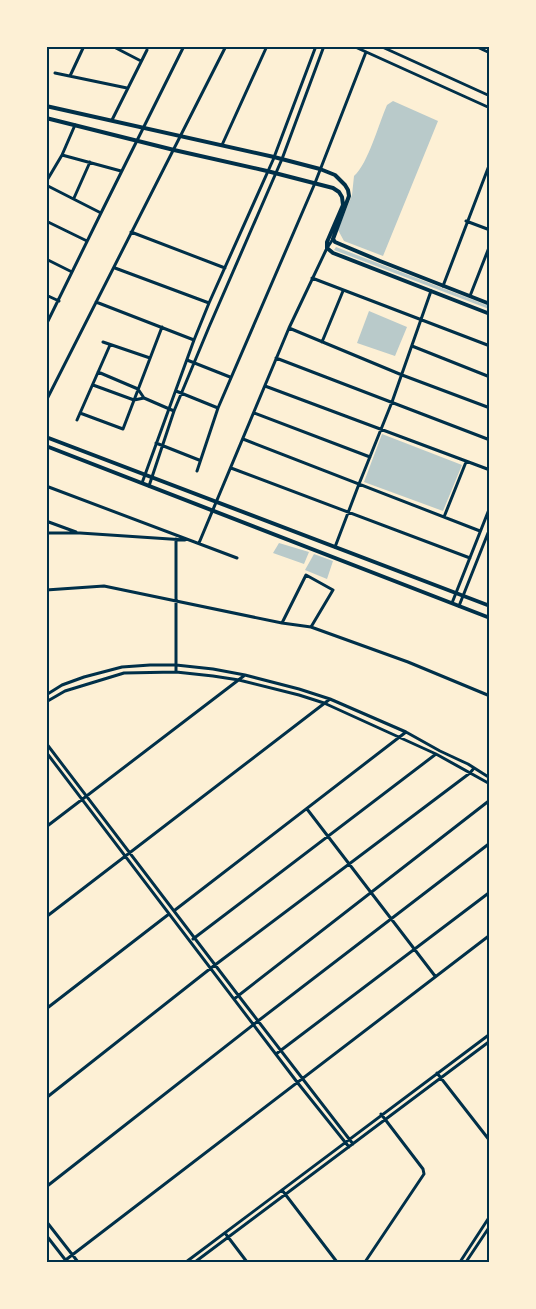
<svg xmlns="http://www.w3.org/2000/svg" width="536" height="1309" viewBox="0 0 536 1309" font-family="Literata,serif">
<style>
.green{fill:#b9caca}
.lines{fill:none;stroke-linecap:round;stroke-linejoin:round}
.minor{stroke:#003049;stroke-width:3}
.tertiary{stroke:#003049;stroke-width:4}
.neatline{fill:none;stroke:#003049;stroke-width:2}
</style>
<rect width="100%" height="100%" fill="#fdf0d5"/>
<path class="green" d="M393,101L438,121L383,256L344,241L338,230L352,195L354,176C368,164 379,123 387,105Z
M336,247L489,306V309L334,250Z
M369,311L407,327L395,356L357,343Z
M382,434L462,465L443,511L364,482Z
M279,543L309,552L304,564L273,553Z
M314,554L333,561L327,579L305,570Z"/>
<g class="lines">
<path class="minor" d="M112,46L141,61
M353,46L490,108
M380,46L490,96
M475,46L490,53
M55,73L127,88
M70,76L84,46
M112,120L147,50
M222,145L267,46
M62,155L121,171
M46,182L62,155L75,125
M46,185L101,213
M74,198L90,162
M46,221L87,241
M466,221L490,230
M131,232L225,268
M46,259L72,272
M115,268L209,303
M312,278L490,346
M443,286L490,163
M46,295L59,301
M470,296L490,245
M96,302L194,340
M46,325L101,213L184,46
M289,328L402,375L490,408
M103,342L150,358
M322,342L343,291
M412,346L490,377
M276,358L490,440
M187,360L230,377
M98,372L138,389L144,398
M93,385L134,400L144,398L174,411
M265,386L490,470
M176,391L218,408
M46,401L226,46
M80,413L123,429L162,327
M254,413L370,457
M77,420L110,345
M243,439L480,531
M156,443L199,460
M231,468L470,558
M197,471L218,408L315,183L366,52
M142,483L194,340L209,303L273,160L316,46
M46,486L237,558
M149,486L174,411L209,327L282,159L324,46
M444,517L466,462
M46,521L76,532
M46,533H80L185,540
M176,539V672
M199,543L289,328L327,248L333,239
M335,547L359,484L392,402L431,291
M46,590L104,586L282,623L311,627L408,662L490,696
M452,603L490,507
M459,606L490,528
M282,623L306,575L333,590L311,627
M46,695L62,685L84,677L122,667L150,665H176L213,669L245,675L299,689L330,699L406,732L440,751L468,764L490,778
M46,702L65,691L124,673L176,672L213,676L239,680L299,695L324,703L436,754L490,784
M46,743L238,995L353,1144
M46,752L297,1082L349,1147
M307,809L435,976
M46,827L245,675
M175,910L406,732
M46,917L330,699
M193,939L436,754
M234,999L490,800
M46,1009L169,914
M276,1054L490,892
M437,1073L490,1141
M46,1098L211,968L470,773L474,768
M46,1187L258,1021L490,843
M282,1190L337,1262
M46,1221L78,1262
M225,1233L247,1262
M46,1235L67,1262
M63,1262L490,935
M186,1262L490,1034
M195,1262L490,1041
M365,1262L424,1174L423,1169L381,1114
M460,1262L490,1216
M466,1262L490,1226"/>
<path class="tertiary" d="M46,106L274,157L320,169L335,175L345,185L348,190L349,196L333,239L335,242L380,261L490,304
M46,118L174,150L267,171L333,188L339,192L342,197L343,205L327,242V248L333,253L490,314
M46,437L490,606
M46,446L490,618"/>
</g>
<rect width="536" height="1309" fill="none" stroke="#fdf0d5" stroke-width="96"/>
<rect x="48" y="48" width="440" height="1213" class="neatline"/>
</svg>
